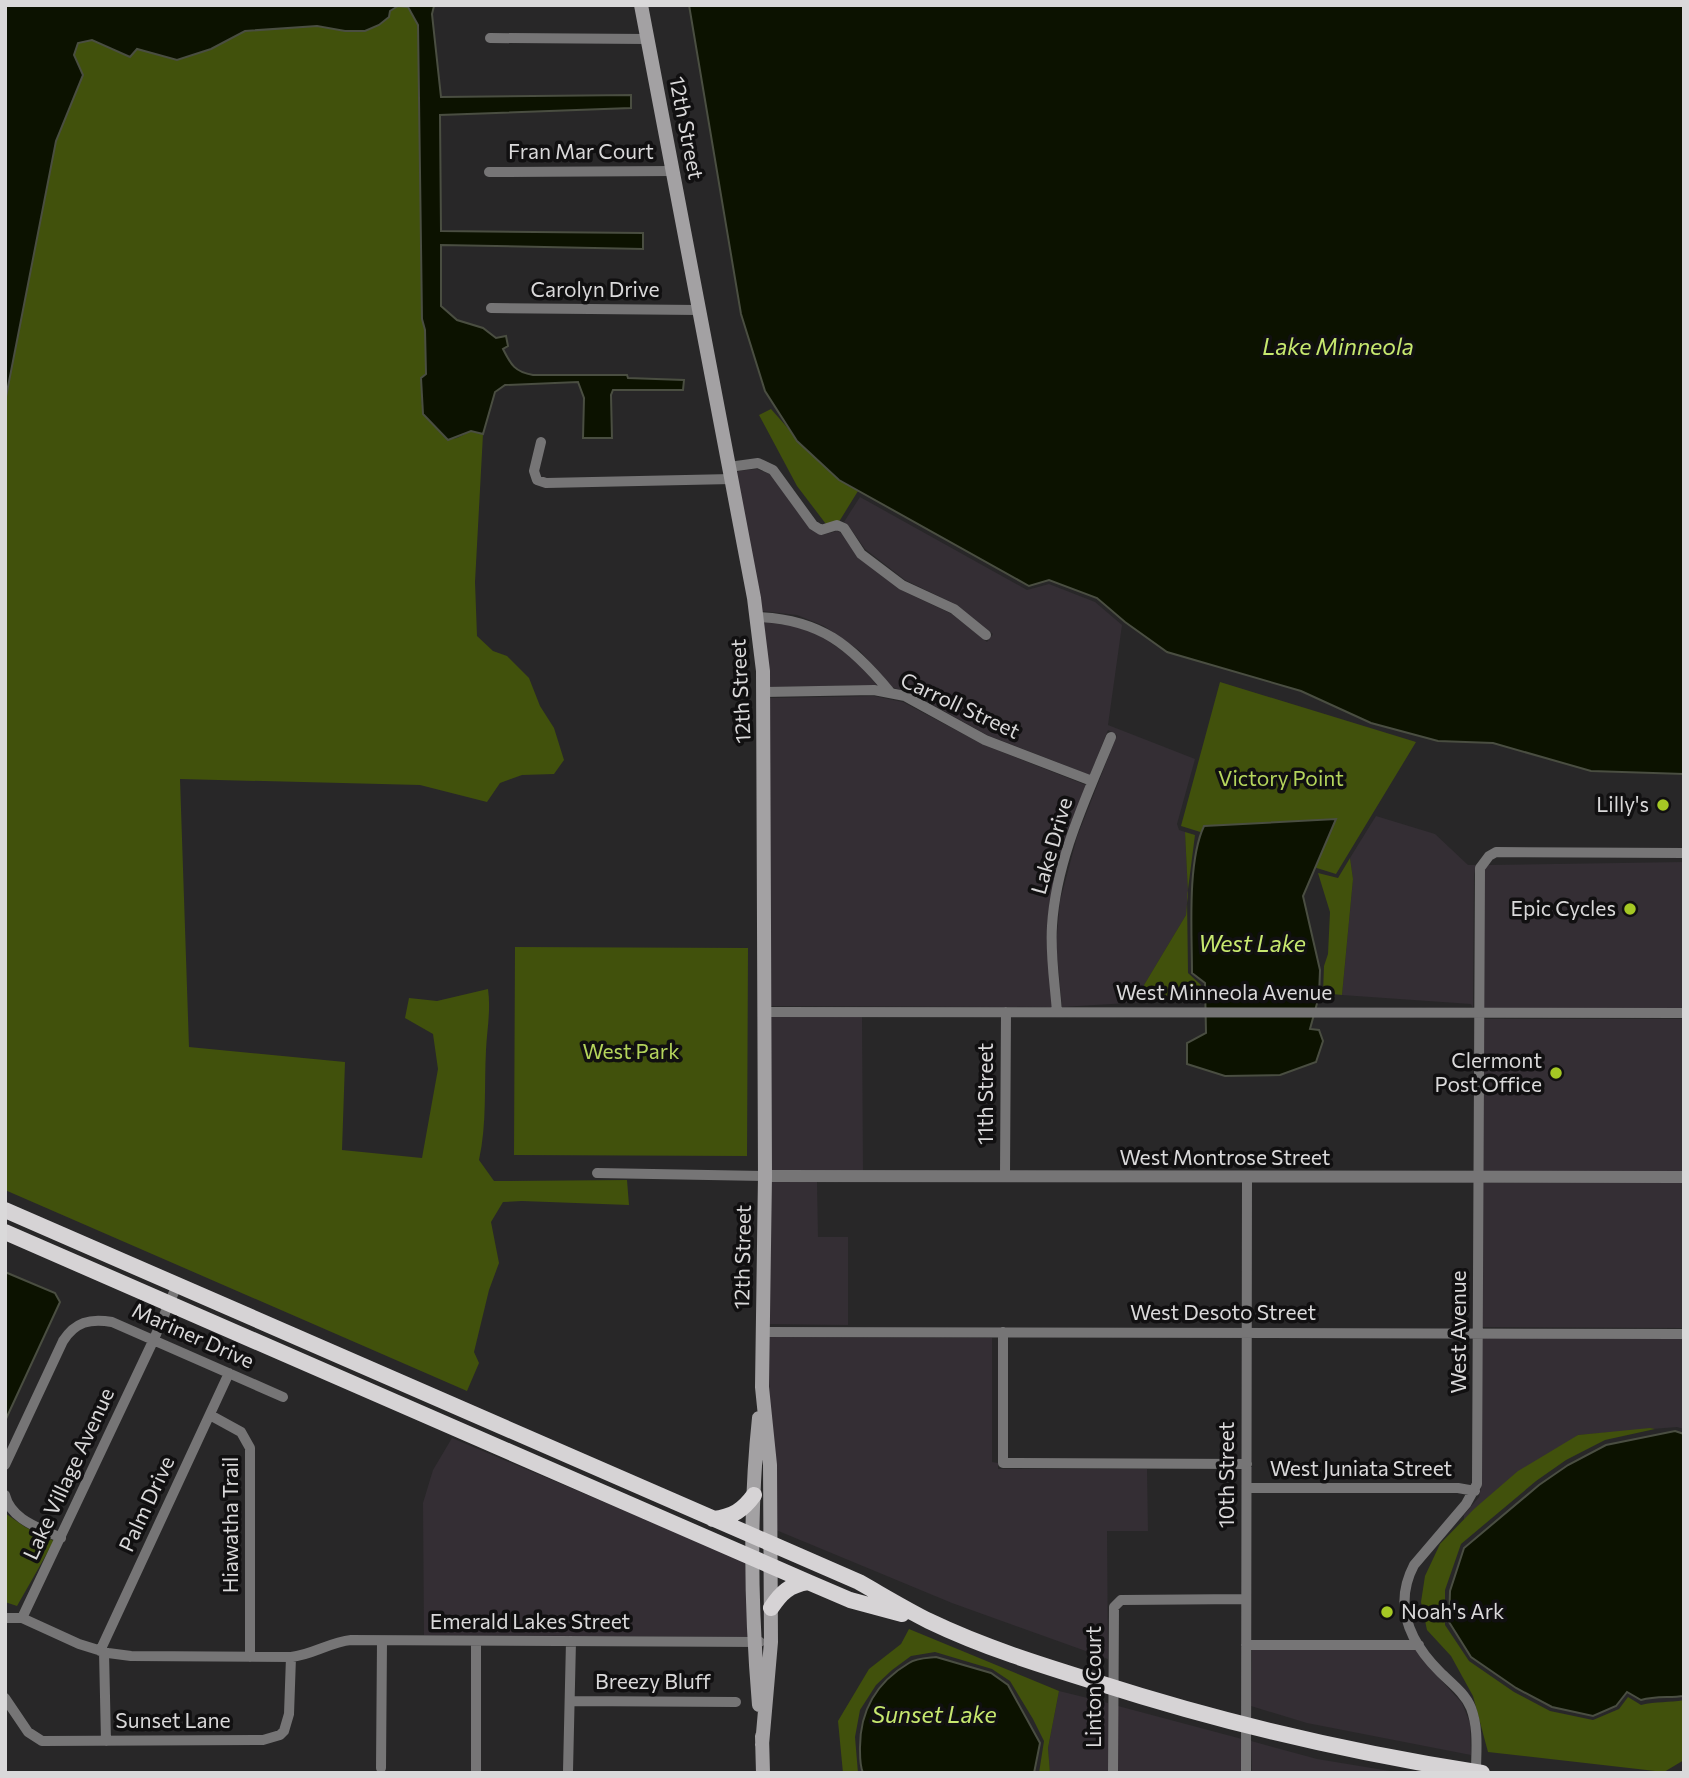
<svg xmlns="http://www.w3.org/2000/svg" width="1689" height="1778" viewBox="0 0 1689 1778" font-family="Commissioner,sans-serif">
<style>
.built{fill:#342e34}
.green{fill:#41510c}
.water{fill:#0c1200;stroke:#4a4e41;stroke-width:2}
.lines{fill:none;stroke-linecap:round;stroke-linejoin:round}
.minor{stroke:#767576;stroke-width:10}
.tertiary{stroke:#767576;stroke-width:12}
.secondary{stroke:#a3a1a3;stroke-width:14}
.trunk{stroke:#d6d3d5;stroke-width:16}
.poi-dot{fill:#a5c824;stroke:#111011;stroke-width:2.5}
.labels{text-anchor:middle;stroke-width:7;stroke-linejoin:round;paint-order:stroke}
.street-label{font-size:21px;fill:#dad9da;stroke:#111011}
.park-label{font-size:21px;fill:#b5d55c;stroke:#111011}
.poi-label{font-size:21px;fill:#dad9da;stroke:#111011;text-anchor:end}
.water-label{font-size:23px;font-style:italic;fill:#c7e86f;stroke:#111011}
</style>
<rect width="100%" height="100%" fill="#282728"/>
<path class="built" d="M757,469L770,474L811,530L822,535L837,531L841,533L859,558L899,589L952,614L987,642L993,634L957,605L905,580L865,549L848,525L844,522L860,497L1027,590L1049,584L1095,602L1122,625L1108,725L1195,759L1177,824L1179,830L1185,832L1188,893L1186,915L1144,985L1146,993L1178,1000L1062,1007L1056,945L1060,901L1077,837L1117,735L1108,730L1090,775L987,735L919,697L892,687L860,651L824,626L797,615L761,611L736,474L738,471Z
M763,622L794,626L821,636L854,659L877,685L769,687Z
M874,696L903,702L984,745L1086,785L1067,833L1050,899L1047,945L1052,1007L770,1006L769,698Z
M1376,816L1435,834L1468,865H1476L1474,875L1473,1008L1471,1004L1342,995L1353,879L1350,858Z
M1684,862V1008H1482L1484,870L1487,865Z
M770,1017H862L863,1171L770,1170Z
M1482,1019H1684V1171L1483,1172Z
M770,1181L817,1182L818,1237H848V1325L767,1324Z
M1684,1182V1328L1482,1327L1483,1183Z
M767,1337L992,1338V1462L998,1463V1469H1147L1148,1531H1107L1108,1659L952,1603L776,1530L767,1387Z
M1482,1338L1684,1339V1429L1677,1427L1578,1435L1464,1520V1515L1479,1497L1482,1484Z
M452,1438L749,1563V1637L424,1635L423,1503L433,1470Z
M1252,1650H1417L1428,1666L1462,1703L1470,1723L1471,1755L1307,1723L1251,1706Z
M1059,1691L1108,1703V1773H1050L1048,1748Z
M1118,1706L1242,1739V1773H1118Z
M1251,1741L1317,1759L1402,1773H1252Z"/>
<path class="green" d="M282,5H412L414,8L421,39L426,374C420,403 417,408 438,430C451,444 455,439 471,431L483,434L475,582L477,636L493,651L507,656L529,678L540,706L554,728L564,760L554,774L522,775L500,783L487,802L420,785L180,779L189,1047L345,1062L342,1150L422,1158L438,1069L433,1034L405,1018L409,998L437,1001L488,989C491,1010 487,1029 486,1050C484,1087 487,1123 479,1160L494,1181L627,1180L629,1205L522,1201L503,1202L491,1222L499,1263L489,1290L474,1352L479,1363L467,1391L5,1190V305L56,39Z
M771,409C798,439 822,470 858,491L837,525L829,528L797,486L759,415Z
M1220,682L1416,742L1336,874L1181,826Z
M1185,832L1195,835L1187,897L1188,973L1201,985V998L1180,1001L1146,993L1144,985L1186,915L1188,893Z
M1350,858L1353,879L1342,995L1323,993L1324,966L1328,954L1330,912L1318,873L1338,878Z
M515,947L748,948L747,1156L514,1155Z
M1650,1428L1655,1429L1605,1440L1566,1460L1536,1481L1461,1544L1445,1590V1625L1469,1661L1514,1692L1550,1711L1593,1720L1619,1709L1628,1697L1641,1705C1656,1701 1669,1703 1684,1700V1760L1664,1772L1488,1752L1473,1696L1451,1656L1427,1630L1421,1602L1425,1576L1440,1544L1474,1509L1518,1471L1578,1435Z
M5,1513L25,1527L54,1541L17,1606L5,1602Z
M909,1629L1059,1691L1048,1748L1050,1773H1039L1044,1741L1033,1719L1010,1681L992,1669L935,1652L911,1656L892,1670L876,1685L860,1710L855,1737L858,1773H843L838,1721L869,1669L901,1644Z"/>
<path class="water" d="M5,5H432L434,6L432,14L441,97L631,95V108L440,115L441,231L643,233V249L441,245V306L457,320L483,328L496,338L506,336L508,346L503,349C511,365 515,372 533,375H627L628,378L684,380L683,390H613L611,395L612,438H583L584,398L578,382L505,385L495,392L483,434L471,431L448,440L423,414L421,378L426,374L425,330L422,319L418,25L408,7L398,6L390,11L389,17L379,25L365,31H345L317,26L245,31L211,49L177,60L137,49L130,57L92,40L78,43L74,55L83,75L56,141L5,402Z
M689,5H1684V774L1591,771L1493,743L1438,741L1371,723L1301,691L1167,652L1125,622L1097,598L1049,580L1029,586L839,480L797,441L765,391L741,314Z
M1336,819L1303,896L1320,970L1319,996L1310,1029L1319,1030L1323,1041L1316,1062L1280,1075L1225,1076L1187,1064V1043L1206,1033L1205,983L1192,973C1192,932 1187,862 1204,826Z
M5,1272L55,1293L60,1302L5,1421Z
M1675,1431L1684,1434V1696C1669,1698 1656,1696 1641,1700L1627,1692L1616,1706L1593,1716L1552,1707L1516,1688L1471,1657L1449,1622L1450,1591L1464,1548L1539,1485L1568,1465L1606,1445Z
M936,1657L991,1673L1008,1685L1040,1743L1034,1773H863C860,1766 860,1759 860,1751C859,1712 875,1683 909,1663C916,1658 928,1658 936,1657Z"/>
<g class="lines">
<path class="minor" d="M490,38L647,39
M489,172L673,171
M491,308L699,310
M541,442L534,471L537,480L546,483L732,479
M729,467L758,463L773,470L813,525L821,530L837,525L844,528L861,554L902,585L954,609L986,635
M757,617C820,619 851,645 890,692
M764,692L874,690L905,696L985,740L1092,781
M765,1012L1684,1013
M1057,1012C1055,984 1050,955 1052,926C1056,860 1086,798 1111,737
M597,1173L765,1176
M1005,1176L1006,1012
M762,1332L1684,1334
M1003,1332V1463L1247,1464
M210,1415L241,1432L250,1448V1657
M5,1465L63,1341C75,1322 90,1318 112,1322L283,1397
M1247,1488H1458L1475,1491
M5,1495C11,1520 40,1528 61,1538
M5,1618H22L79,1644L108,1653L131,1656L291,1657C312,1655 330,1642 351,1640L760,1642
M22,1618L154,1339L177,1285
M476,1641V1771
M1246,1645H1419
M100,1651L229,1373
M104,1652L106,1741
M5,1698L28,1732L42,1741L263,1740L280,1735L284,1731L289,1714L291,1657
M570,1701L736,1702
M381,1768L382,1641
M568,1771L571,1641
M1113,1773L1114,1607L1121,1600L1246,1599
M1246,1773L1247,1177
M1476,1773C1476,1752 1479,1729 1471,1708C1465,1693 1451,1683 1440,1672C1409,1641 1393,1605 1414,1565L1466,1504L1477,1484L1480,868L1489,856L1496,852L1684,853"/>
<path class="tertiary" d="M765,1176L1684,1177"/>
<path class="secondary" d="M641,5L754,598L763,671L765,1176L762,1387L770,1465L771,1642L762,1745
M759,1705C751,1610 749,1512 759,1418
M762,1736L763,1773"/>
<path class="trunk" d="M5,1210L859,1582C882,1595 905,1609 929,1621C983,1647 1041,1665 1099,1683C1224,1723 1352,1753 1482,1773
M5,1232L808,1582L850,1600L902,1614
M713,1519C733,1517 743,1510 754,1495
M771,1608C781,1593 789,1585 808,1582"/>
</g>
<g class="poi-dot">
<circle cx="1663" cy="805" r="7"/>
<circle cx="1630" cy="909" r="7"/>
<circle cx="1556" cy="1073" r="7"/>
<circle cx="1387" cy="1612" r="7"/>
</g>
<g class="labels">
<g class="street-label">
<text transform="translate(686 128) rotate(79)" y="7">12th Street</text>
<text x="581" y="159">Fran Mar Court</text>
<text x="595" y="297">Carolyn Drive</text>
<text transform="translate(741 691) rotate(-93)" y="7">12th Street</text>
<text transform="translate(960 706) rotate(25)" y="7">Carroll Street</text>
<text transform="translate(1052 846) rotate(-74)" y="7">Lake Drive</text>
<text x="1224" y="1000">West Minneola Avenue</text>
<text transform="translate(986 1094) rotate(-90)" y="7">11th Street</text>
<text x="1225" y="1165">West Montrose Street</text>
<text transform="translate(743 1257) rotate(-89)" y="7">12th Street</text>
<text x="1223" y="1320">West Desoto Street</text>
<text transform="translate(1459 1332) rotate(-90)" y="7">West Avenue</text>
<text transform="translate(193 1336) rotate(24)" y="7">Mariner Drive</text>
<text x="1361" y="1476">West Juniata Street</text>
<text transform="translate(69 1474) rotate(-65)" y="7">Lake Village Avenue</text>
<text transform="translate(1227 1475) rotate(-90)" y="7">10th Street</text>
<text transform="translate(147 1504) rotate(-65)" y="7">Palm Drive</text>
<text transform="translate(231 1525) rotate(-90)" y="7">Hiawatha Trail</text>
<text x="530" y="1629">Emerald Lakes Street</text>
<text x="653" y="1689">Breezy Bluff</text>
<text transform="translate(1094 1687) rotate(-90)" y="7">Linton Court</text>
<text x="173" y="1728">Sunset Lane</text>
</g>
<g class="park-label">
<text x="1281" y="786">Victory Point</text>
<text x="631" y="1059">West Park</text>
</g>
<g class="poi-label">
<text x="1649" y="812">Lilly's</text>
<text x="1616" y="916">Epic Cycles</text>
<text x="1542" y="1068">Clermont<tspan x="1542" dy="24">Post Office</tspan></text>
<text x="1401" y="1619" text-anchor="start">Noah's Ark</text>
</g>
<g class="water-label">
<text x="1338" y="355">Lake Minneola</text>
<text x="1252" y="952">West Lake</text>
<text x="934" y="1723">Sunset Lake</text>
</g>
</g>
<rect width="1689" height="1778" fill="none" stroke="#dad9da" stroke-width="14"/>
</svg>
